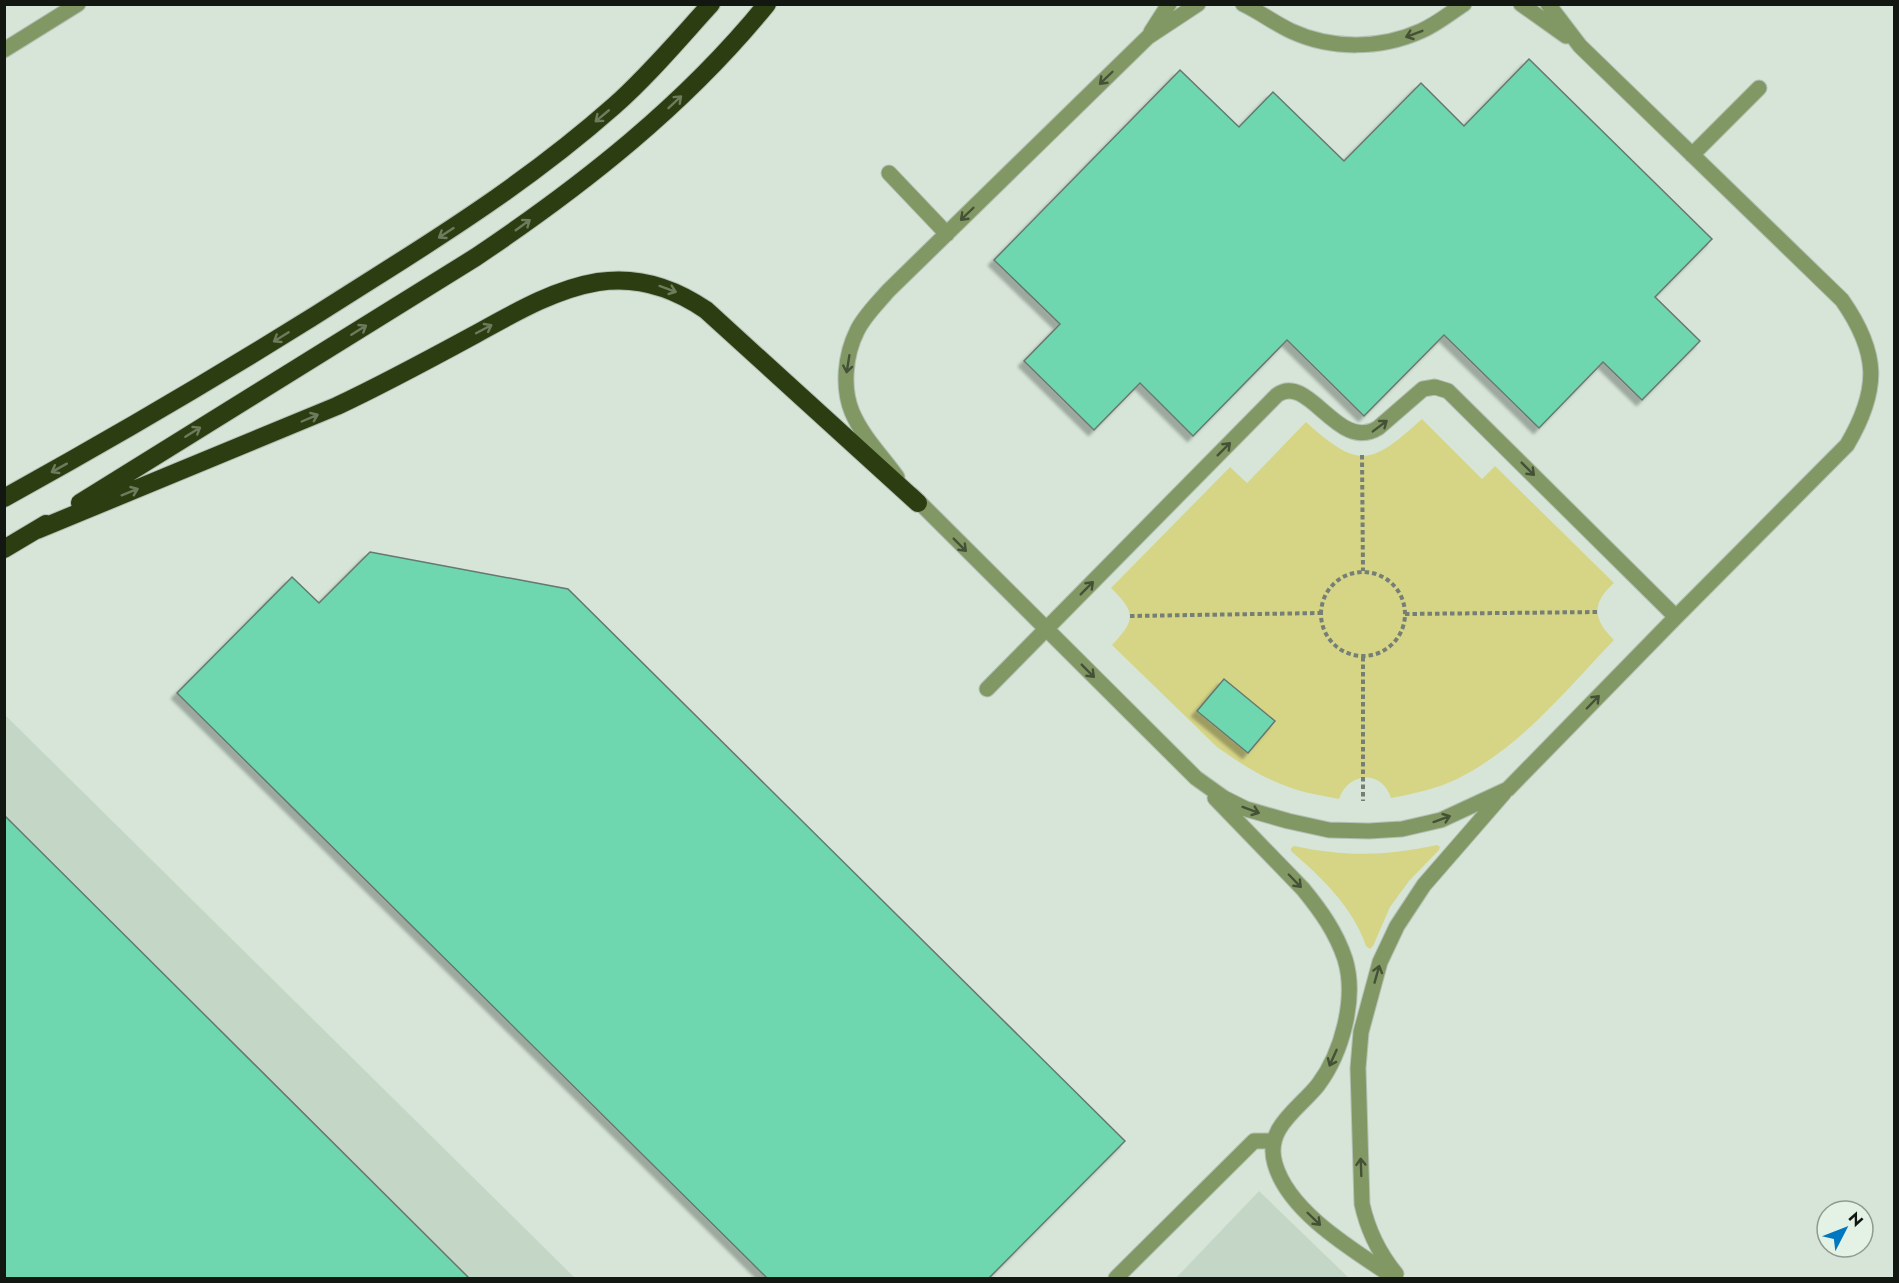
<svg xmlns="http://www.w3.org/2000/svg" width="1899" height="1283" viewBox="0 0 1899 1283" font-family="Jost,sans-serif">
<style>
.built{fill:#c4d7c6}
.green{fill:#d6d586}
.building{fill:#6ed7b0;stroke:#677870;stroke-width:1.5;filter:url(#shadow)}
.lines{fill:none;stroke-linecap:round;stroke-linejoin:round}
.minor-casing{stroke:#b3c0b4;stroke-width:17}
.highway-casing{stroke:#b3c0b4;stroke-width:20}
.path{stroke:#757f76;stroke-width:4;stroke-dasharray:4.5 3;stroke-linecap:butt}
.minor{stroke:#829864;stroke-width:15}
.highway{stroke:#2d3d12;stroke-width:18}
.oneway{stroke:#445137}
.oneway2{stroke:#6d7c5c}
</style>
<defs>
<filter id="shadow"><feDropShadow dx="-5.5" dy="5.5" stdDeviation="1.5" flood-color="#0004"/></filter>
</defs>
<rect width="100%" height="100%" fill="#d6e5d7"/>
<path class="built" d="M5,715L575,1278H5Z
M1259,1191L1349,1278H1176Z"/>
<path class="green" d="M1422,419L1482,479L1495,466L1614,583C1591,603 1593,620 1614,640C1566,690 1520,748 1457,779C1436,789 1413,794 1391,798C1382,769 1348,772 1339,799C1326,796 1311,794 1297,790C1268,781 1242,765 1217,747L1112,645C1136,620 1136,612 1111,588L1230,467L1247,483L1306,422C1359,470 1371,465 1422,419Z
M1437,845L1440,847L1439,850L1409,881L1390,907L1373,946L1370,949L1366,946C1353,907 1321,877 1291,851V848L1294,846C1346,857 1386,856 1437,845Z"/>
<path class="building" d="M1529,59L1712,239L1655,297L1700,341L1642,400L1603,362L1539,428L1444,335L1364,416L1287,340L1193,436L1140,383L1094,430L1024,361L1060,324L994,260L1180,70L1239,127L1273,92L1344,161L1421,83L1464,126Z
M370,552L568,589L1125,1141L989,1278H767L177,693L292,577L319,603Z
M1224,679L1275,721L1248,753L1197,711Z
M4,815L469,1278H4Z"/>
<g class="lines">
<g class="minor-casing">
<path id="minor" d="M1243,4C1260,12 1274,23 1291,31C1332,50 1381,49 1421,31C1437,24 1450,13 1464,4
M1521,4L1566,36
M1151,32L1169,4
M4,50L78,4
M1692,155L1759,88
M889,173L947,234
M897,477C882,456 862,436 852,412C842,388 845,355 857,331C864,316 877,304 888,291L1148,37L1198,4
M912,495L1196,778L1224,798L1246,809L1288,821L1329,830L1369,831L1402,829L1441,820L1508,789L1676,617L1847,445C1880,389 1879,353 1842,300L1580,46L1548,4
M987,689L1277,395C1309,372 1338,453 1378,428L1423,389L1435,387L1448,391L1676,617
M1215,798L1303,889C1321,911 1336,932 1345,959C1357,998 1342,1053 1318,1085C1299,1109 1264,1128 1275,1164C1289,1213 1355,1251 1395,1278
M1396,1274C1378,1252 1368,1231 1362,1204L1358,1068L1361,1032L1380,962L1397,926L1424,885L1504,793
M1116,1278L1254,1141H1274"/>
</g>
<g class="highway-casing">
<path id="highway" d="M4,498C129,429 251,357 371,280C457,226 537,174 614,106C649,75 679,39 711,4
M80,503L476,257C583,185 685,105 767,4
M37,530L337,406C384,384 430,359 476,334C514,313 555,289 598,282C637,276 674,288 706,310L918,503
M4,549L46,524"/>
</g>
<path class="path" d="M1362,455L1363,571
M1321 614a42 42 0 1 1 84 0a42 42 0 1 1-84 0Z
M1405,614L1598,612
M1130,616L1320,613
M1363,657V801"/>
<use href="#minor" class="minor"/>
<use href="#highway" class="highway"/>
</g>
<defs><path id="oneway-shaft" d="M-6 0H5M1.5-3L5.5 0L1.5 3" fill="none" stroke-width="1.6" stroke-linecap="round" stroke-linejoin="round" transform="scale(1.5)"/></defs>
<g class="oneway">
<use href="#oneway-shaft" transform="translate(1414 34) rotate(159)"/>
<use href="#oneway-shaft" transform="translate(1106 78) rotate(136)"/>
<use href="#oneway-shaft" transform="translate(967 214) rotate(136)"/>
<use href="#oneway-shaft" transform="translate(848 364) rotate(99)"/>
<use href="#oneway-shaft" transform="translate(1380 426) rotate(-37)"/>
<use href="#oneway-shaft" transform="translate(1224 449) rotate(-45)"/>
<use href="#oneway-shaft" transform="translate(1528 469) rotate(45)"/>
<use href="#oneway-shaft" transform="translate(960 545) rotate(45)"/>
<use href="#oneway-shaft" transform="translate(1087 588) rotate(-45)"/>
<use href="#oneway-shaft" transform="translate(1088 671) rotate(45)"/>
<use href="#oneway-shaft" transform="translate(1593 702) rotate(-46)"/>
<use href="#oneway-shaft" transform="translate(1251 810) rotate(20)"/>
<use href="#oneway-shaft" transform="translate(1442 819) rotate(-20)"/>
<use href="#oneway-shaft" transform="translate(1295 881) rotate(46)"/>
<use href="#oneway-shaft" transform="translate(1377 974) rotate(-74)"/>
<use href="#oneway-shaft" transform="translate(1333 1058) rotate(114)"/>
<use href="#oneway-shaft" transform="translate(1361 1167) rotate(-92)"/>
<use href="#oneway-shaft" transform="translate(1314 1219) rotate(44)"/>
</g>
<g class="oneway2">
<use href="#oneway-shaft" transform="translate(675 102) rotate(-43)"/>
<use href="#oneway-shaft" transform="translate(602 116) rotate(140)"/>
<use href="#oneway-shaft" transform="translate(523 225) rotate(-36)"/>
<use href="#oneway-shaft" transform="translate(446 233) rotate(147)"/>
<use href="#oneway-shaft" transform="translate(668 289) rotate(20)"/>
<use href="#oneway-shaft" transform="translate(484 329) rotate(-28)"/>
<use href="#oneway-shaft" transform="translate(359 330) rotate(-32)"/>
<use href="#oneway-shaft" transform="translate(281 337) rotate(148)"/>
<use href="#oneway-shaft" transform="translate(310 418) rotate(-23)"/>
<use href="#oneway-shaft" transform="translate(193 432) rotate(-32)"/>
<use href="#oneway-shaft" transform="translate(59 468) rotate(151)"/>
<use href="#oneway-shaft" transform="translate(130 492) rotate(-22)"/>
</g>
<rect width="1899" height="1283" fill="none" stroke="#121712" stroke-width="12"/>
<g transform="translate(1845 1229) rotate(48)"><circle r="28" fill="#e3f2e4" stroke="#8f9a90" stroke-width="1.5"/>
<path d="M0-4.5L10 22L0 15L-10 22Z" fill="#0077c1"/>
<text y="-9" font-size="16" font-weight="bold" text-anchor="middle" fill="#121712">N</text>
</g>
</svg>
